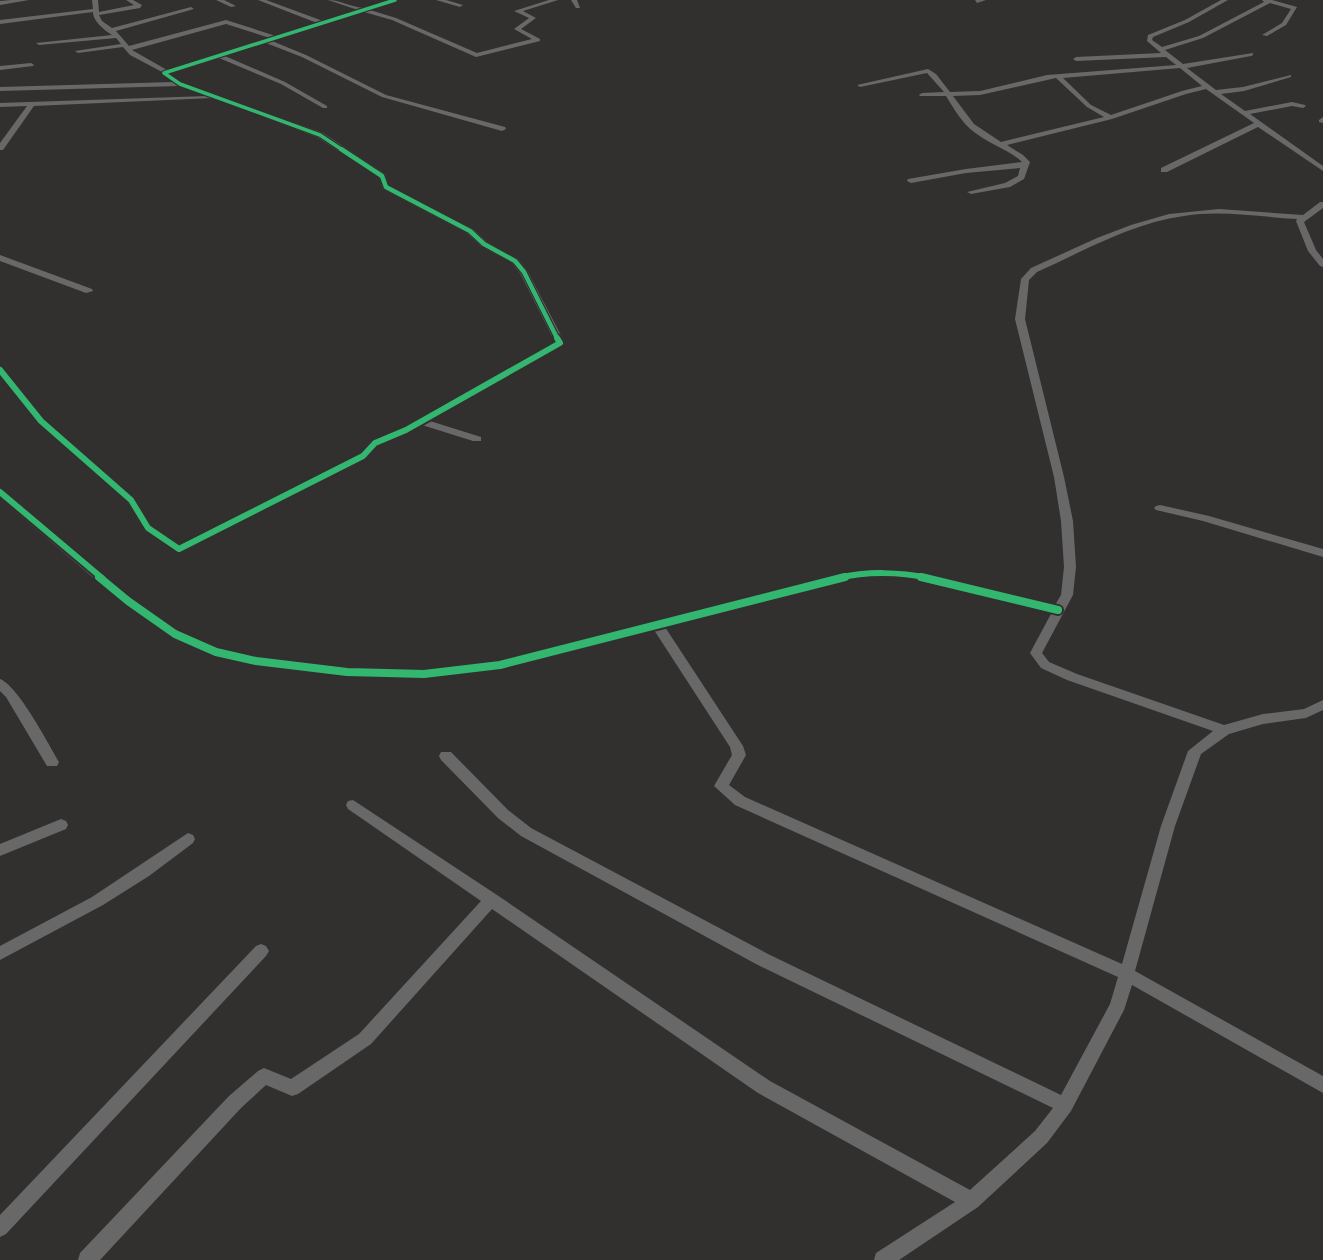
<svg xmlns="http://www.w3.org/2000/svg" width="1323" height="1260" viewBox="0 0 1323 1260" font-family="Helvetica,sans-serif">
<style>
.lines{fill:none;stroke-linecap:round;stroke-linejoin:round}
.street{fill:#686868;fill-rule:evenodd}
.cycleway-far3-casing{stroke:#32302e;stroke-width:6}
.cycleway-far2-casing{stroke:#32302e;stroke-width:7}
.cycleway-far1-casing{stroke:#32302e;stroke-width:10}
.cycleway-casing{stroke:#32302e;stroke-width:12}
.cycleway-far3{stroke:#33b770;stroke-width:3.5}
.cycleway-far2{stroke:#33b770;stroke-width:4.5}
.cycleway-far1{stroke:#33b770;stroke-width:6}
.cycleway{stroke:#33b770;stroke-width:8}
</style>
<rect width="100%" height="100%" fill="#31302f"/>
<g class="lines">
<path class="street" d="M11,0H29L0,5V1Z
M92,0H98L99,12L134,5L126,0H133L142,5L140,8L99,15L102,21L112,28L191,7L194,9L116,31L129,46L226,20L276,36L317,23L258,0H266L323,21L358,10L328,0C340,0 351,7 363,8C374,8 386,0 398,0L370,10L396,18L477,53L532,39L514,29L529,18L514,11L549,0H558L523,11L536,18L521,29L540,39V41L476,57L392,20L364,12L272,41L306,55L386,95L505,127L506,129L502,131L382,97L302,57L266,43L225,56L285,82L327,106V108H323L281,84L219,58L169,74L182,83L323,133L385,174L389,186L473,229L487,242L518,259L528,272L565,343L430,421L481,437V441H473L422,425L379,445L367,458L179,553L144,530L127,502L37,423L0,376V367L3,368L45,419L135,498L152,526L180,544L359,454L371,441L402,428L555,342L520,273L512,263L481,246L467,233L383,189L379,177L317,137L213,98L34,106L3,150H0V143L27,106L0,107V103L207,96L179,86L0,91V87L173,82L162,74V72L130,55L123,47L78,53L75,51L121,44L116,38L39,45L36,43L112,35C106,31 93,22 93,12L0,24V20L93,9ZM226,24L270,38L167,70L132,50Z
M216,0H224L236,6L231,7Z
M436,0H446L463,5L460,7Z
M571,0H577L580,8H576Z
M975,0H986L977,3Z
M1221,0H1228L1189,22L1153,37L1152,40L1162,47L1199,36L1264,2L1262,0H1272L1297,7L1286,25L1267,36L1262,35L1282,23L1291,9L1270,3L1203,38L1165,50L1183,64L1253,53V55L1251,56L1187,68L1216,90L1243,87L1291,75V77L1244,91L1221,94L1245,111L1292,102L1305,105L1306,106L1303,108L1292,106L1250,114L1323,166V171L1258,127L1167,172H1161V168L1254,123L1206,89L1186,94L1112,119L1007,145L1023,155L1030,162L1024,179L1010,187L971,194L967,192L1005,183L1018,176L1020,168L966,173L911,183L907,181L908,179L966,169L1022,162C1008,149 989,144 974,132C962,123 954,109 946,96H920L919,95L922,93L944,92L927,73L860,87L857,85L928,69L936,74L950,92L980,91L1047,75L1176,65L1166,57L1076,61L1073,59L1076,57L1161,53L1147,41L1148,35L1185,20ZM1180,68L1202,86L1182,91L1111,115L1091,105L1063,78ZM1056,78L1087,107L1104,117L1001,142L974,124L953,96L980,95Z
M31,63L34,65L33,66L0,70V66Z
M1323,117V123L1319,122V120Z
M1320,202H1323V208L1304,222L1316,250L1323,259V267L1320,266L1308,251L1296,221L1297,219C1260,217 1221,210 1184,216C1132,223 1084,251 1037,272L1029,280L1025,319L1064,477L1073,521L1076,567L1073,595L1042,653L1049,662L1077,674L1224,725L1263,714L1304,709L1323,700V710L1306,718L1263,724L1229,734L1201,754L1175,826L1135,971L1323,1076V1093L1132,985L1124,1010L1071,1111L1047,1143L978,1207L899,1260H874L876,1253L955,1202L758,1093L492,909L371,1044L298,1094L292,1096L266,1085L241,1108L100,1260H78L80,1253L229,1096L258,1071L264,1068L291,1079L359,1034L481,901L348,809L346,805L348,801L353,800L497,895L770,1081L970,1190L1035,1131L1053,1108L756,964L521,836L498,818L441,760L439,756L441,752H451L508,810L531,828L768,954L1061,1095L1110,1004L1118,977L735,805L714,786L732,755L730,747L654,630L500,669L424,678L347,676L256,665L212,655L171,637L124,604L0,498V489L4,490L132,598L179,631L219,648L256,657L347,668L424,670L500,661L856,570H910L1055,605L1061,595L1064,567L1061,521L1054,477L1015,319L1021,279L1031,268L1097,238L1131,225L1169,214L1219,209L1303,215ZM856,578H910L1052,612L1030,653L1041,668L1067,680L1213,731L1188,751L1161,826L1122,964L745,797L729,785L746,755L743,746L665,627Z
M0,255L92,289L93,291L86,293L0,261Z
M1160,505L1209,516L1323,549V557L1203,521L1156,510L1154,508L1156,506Z
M0,679C18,686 48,743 59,762L57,766H47L6,697L0,691Z
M61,819L66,821L68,825L66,829L0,856V844Z
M188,833L193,835L195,839L193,843L149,876L103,905L0,960V946L92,897Z
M261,944L266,946L269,951L266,956L6,1234L0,1237V1215L256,946Z"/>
<g class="cycleway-far3-casing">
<path id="cycleway-far3" d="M344,151L320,135L180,84L164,73L395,0"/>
</g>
<g class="cycleway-far2-casing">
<path id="cycleway-far2" d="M341,149L382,176L386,187L470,231L484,244L515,261L524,272L558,340"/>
</g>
<g class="cycleway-far1-casing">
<path id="cycleway-far1" d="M0,370L41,421L131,500L148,528L179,549L363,456L375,443L406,430L560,343L557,338
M0,492L102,578
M839,578C867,571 900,572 928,578"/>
</g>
<g class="cycleway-casing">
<path id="cycleway" d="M99,577L128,601L175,634L216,652L256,661L347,672L424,674L500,665L845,577
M921,577L1058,610"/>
</g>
<use href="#cycleway-far3" class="cycleway-far3"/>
<use href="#cycleway-far2" class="cycleway-far2"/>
<use href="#cycleway-far1" class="cycleway-far1"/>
<use href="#cycleway" class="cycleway"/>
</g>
</svg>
